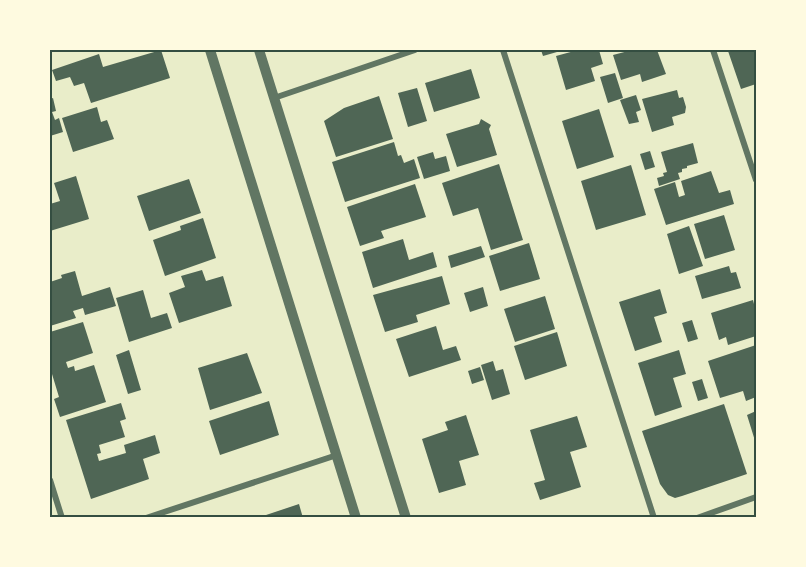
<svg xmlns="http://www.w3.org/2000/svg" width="806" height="567" viewBox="0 0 806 567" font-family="'DejaVu Sans',sans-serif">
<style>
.building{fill:#4f6655}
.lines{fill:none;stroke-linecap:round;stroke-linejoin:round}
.minor{stroke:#617663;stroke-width:6}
.tertiary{stroke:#617663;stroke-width:10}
.neatline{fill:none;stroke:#344e41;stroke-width:2}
</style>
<rect width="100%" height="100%" fill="#e9edc9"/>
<path class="building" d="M161,50L170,78L91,103L84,83L74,86L70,77L56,81L52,70L99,54L103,67Z
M541,50H564L543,56Z
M578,50H599L603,64L591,68L595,81L566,90L556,56Z
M632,50H657L666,74L642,82L640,74L621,80L613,55Z
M734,50H756V84L741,89L728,51Z
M471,69L480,98L434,112L425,83Z
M615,73L623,98L608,103L600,77Z
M417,88L427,121L408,127L398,93Z
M677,90L679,98L683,97L686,107L685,113L672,117L674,125L652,132L642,99Z
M636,95L641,110L636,112L639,122L629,124L620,100Z
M379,96L393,139L336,157L324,121L344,108Z
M53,98L56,111L52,112L55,120L59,118L63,132L50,136V99Z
M97,107L101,122L107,120L114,139L73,152L62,118Z
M599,109L614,157L577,169L562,121Z
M481,119L491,125L489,129L497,155L457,167L446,134L479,124Z
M394,142L398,156L401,155L404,163L414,159L420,178L345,202L332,162Z
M693,143L698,163L687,166V168L682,169V172L678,173L680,179L659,186L657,178L664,176L663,173L667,172L661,152Z
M650,151L655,167L645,170L640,154Z
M433,152L435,159L446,156L450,171L424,179L417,157Z
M499,164L523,240L491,250L478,208L453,216L442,183Z
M631,165L646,215L596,230L581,181Z
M711,171L719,193L730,190L734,204L666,225L654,189L675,182L679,197L685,195L681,181Z
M76,176L89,219L50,231V204L60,201L54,183Z
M189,179L201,213L149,231L137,196Z
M415,184L426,217L381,231L384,238L360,246L347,207Z
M724,215L735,250L705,259L694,224Z
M203,218L216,258L165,276L153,240L181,230L180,226Z
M689,226L703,266L679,274L667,234Z
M403,239L409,260L433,252L437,267L373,288L362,252Z
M529,243L540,279L500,291L489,256Z
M481,246L485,257L451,268L448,256Z
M729,266L731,273L736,272L741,288L702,299L695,276Z
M202,270L206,281L223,276L232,306L179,323L169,293L185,287L181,276Z
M75,271L82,296L110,287L116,306L85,315L83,308L73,311L76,318L50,326V282L62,278L61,275Z
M442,276L450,304L416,315L418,322L385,332L373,295Z
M483,287L488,306L470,312L464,293Z
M660,289L667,313L654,317L662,342L635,351L619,302Z
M143,290L151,318L167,313L172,328L129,342L116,298Z
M545,296L555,329L515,342L504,309Z
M753,300L756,312V336L728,345L726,337L719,340L711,313Z
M692,320L698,339L688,342L682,323Z
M83,322L93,353L66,362L68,368L74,366L75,371L94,365L106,402L60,417L54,399L59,397L52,374H50V332Z
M436,326L443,350L456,346L461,360L409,377L396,339Z
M557,332L567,366L525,380L514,346Z
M756,345V397L746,401L743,391L720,398L708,361Z
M129,350L141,390L128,394L116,355Z
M679,350L686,374L673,378L682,407L655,416L638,363Z
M247,353L262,393L210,410L198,368Z
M493,361L496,371L503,369L510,394L492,400L481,365Z
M480,367L484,380L472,384L468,371Z
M702,379L708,398L698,401L692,382Z
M269,401L279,435L220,455L209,421Z
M121,403L126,419L120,421L125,437L99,445L101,453L97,454L99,461L126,453L124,445L155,435L160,453L143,459L149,479L91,499L66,420Z
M724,404L747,474L682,496L675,498L668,495L660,484L642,431Z
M756,411V444L747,415Z
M466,415L479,455L459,461L466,485L439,493L422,439L448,430L445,422Z
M577,416L587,447L570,452L581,487L540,500L534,483L545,480L530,430Z
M299,504L303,518H260V517Z"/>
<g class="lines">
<path class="minor" d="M503,50L654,518
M713,50L756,180
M274,98L415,50
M50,480L62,518
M146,518L337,455
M697,518L756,497"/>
<path class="tertiary" d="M210,50L356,518
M259,50L406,518"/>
</g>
<rect width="806" height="567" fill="none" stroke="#fefae0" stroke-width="102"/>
<rect x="51" y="51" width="704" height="465" class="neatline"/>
</svg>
